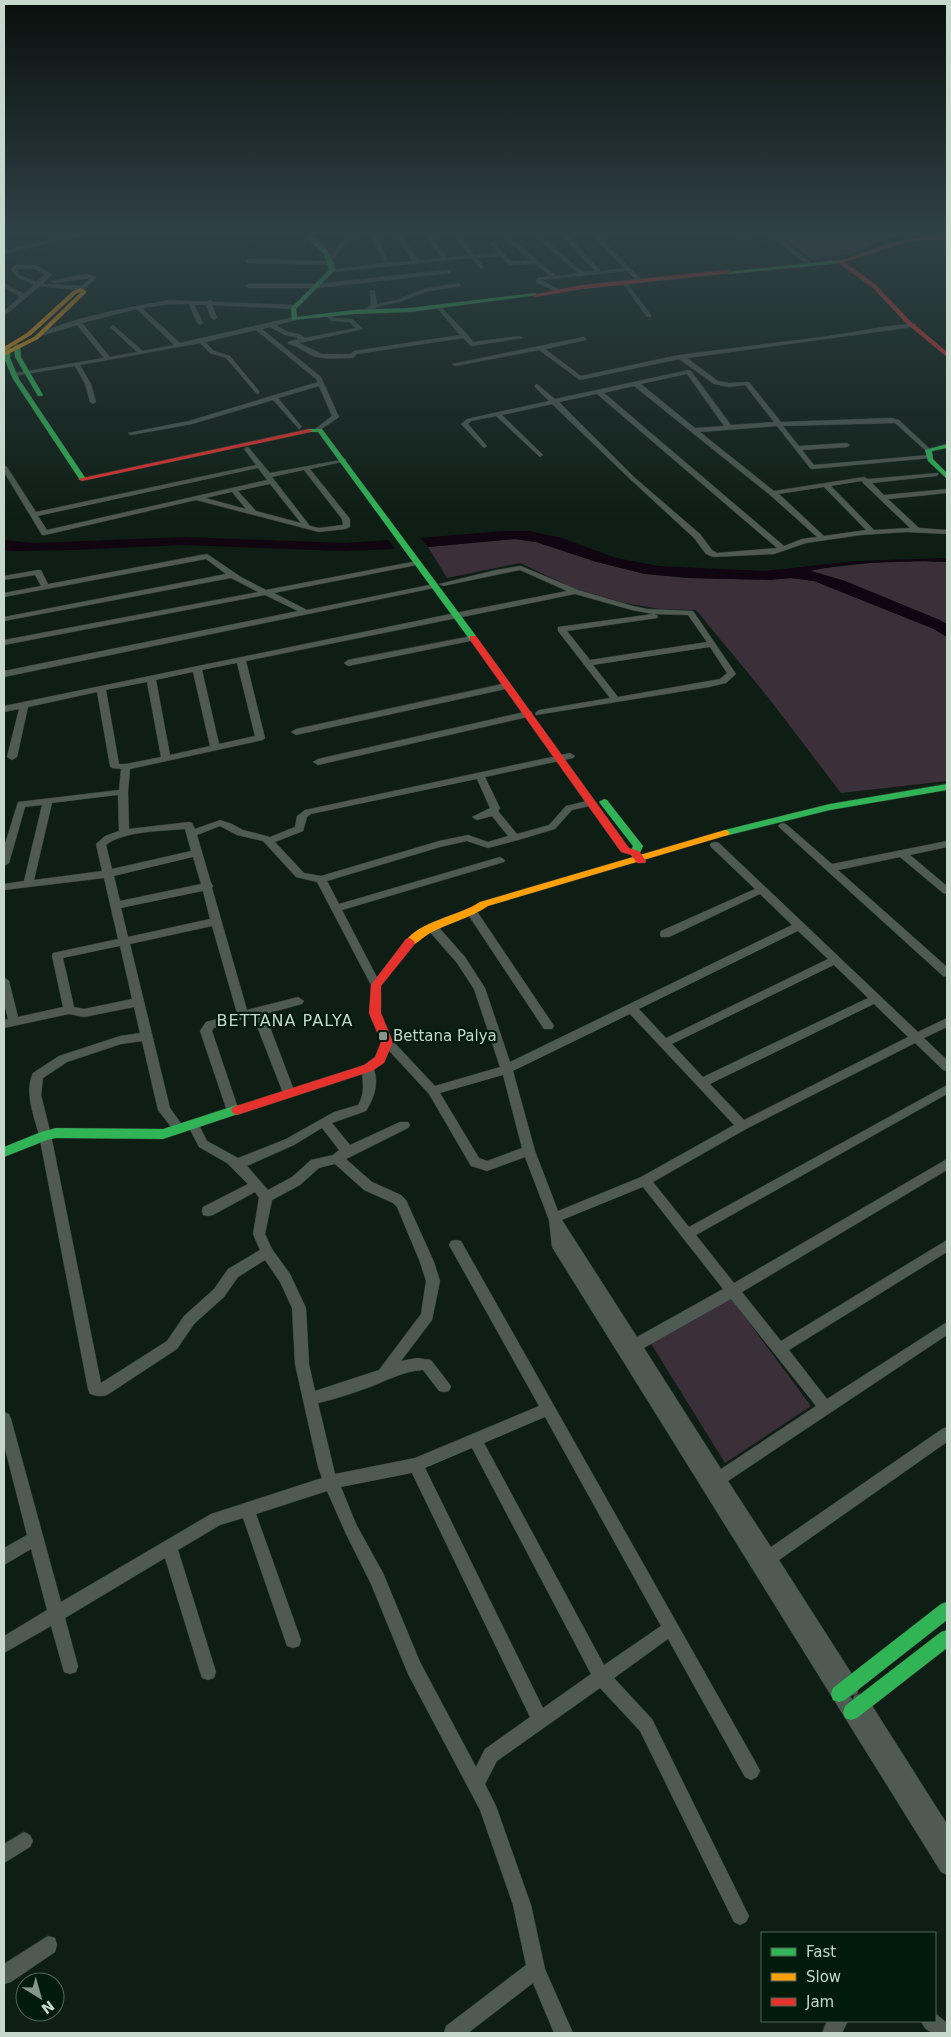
<svg xmlns="http://www.w3.org/2000/svg" width="951" height="2037" viewBox="0 0 951 2037" font-family="'DejaVu Sans',sans-serif">
<style>
.green{fill:#3b2f3a}
.water{fill:#100510}
.lines{fill:none;stroke-linecap:round;stroke-linejoin:round}
.stream{stroke:#100510;stroke-width:2}
.street-casing{stroke:#2e3932;stroke-width:1}
.fast-casing{stroke:#2e3932;stroke-width:1}
.slow-casing{stroke:#2e3932;stroke-width:1}
.jam-casing{stroke:#2e3932;stroke-width:1}
.street{fill:#4e5a52;fill-rule:evenodd}
.fast{fill:#30b455;fill-rule:evenodd}
.slow{fill:#ff9f0a;fill-rule:evenodd}
.jam{fill:#e5322d;fill-rule:evenodd}
.poi-dot{fill:#86968b;stroke:#001b0b;stroke-width:2}
.labels{text-anchor:middle;stroke-width:4.5;stroke-linejoin:round;paint-order:stroke}
.poi-label{font-size:15px;fill:#c6d7cb;stroke:#001b0b;text-anchor:start}
.neighbourhood-label{font-size:16px;letter-spacing:1px;fill:#c6d7cb;stroke:#001b0b}
</style>
<rect width="100%" height="100%" fill="#0e1e15"/>
<path class="green" d="M778,234H920L888,238L851,254L813,260Z
M514,539L536,542L597,562L645,574L689,578L770,580L791,578L814,581L934,629L947,637V781L841,793L767,696L696,610L660,609L625,603L573,588L520,563L447,578L428,547Z
M924,561L947,562V624L845,581L808,570L871,563Z
M730,1297L811,1406L725,1463L650,1342Z"/>
<path class="water" d="M503,531H529L562,538L616,558L659,566L764,571L857,561L947,558V562C907,560 849,562 810,571L845,581L940,620L947,624V637L934,629L814,581L791,578L770,580L689,578L645,574L597,562L536,542L515,539L428,547L420,538Z
M185,537L346,543L388,540L395,549L344,551L182,545L73,550L14,551L4,550V540L35,543Z"/>
<g class="lines">
<path class="stream" d="M4,266C29,251 57,245 85,238L86,234"/>
<g class="street-casing">
<path id="street" d="M77,234H87L4,254V250Z
M357,234H364L344,244L332,261L335,263L332,265L248,263L245,261L248,259L330,261L328,260L340,242Z
M395,234H400L418,260L442,258L424,234H429L447,258L469,255L453,234H458L474,255L498,253L491,244L494,242L510,261H532L500,234H506L556,276L578,273L533,234H538L583,272L595,271L561,234H566L601,271L624,268L591,234H596L644,282L639,283L627,271L541,280L560,290L558,293L536,282L537,278L550,276L536,264L509,265L500,256L477,258L484,267L481,269L471,258L332,272L329,270L384,263L372,239L375,237L378,239L389,263L412,261Z
M737,234H742L748,239L743,240Z
M769,234H775L811,263V265H807Z
M15,265H36L51,274V276L43,283L44,284L82,286L90,278L54,283L51,281L86,274L97,277L81,292L79,290L40,286L4,316V311L20,297L4,287V283L24,294L34,285L17,277L11,270ZM15,269H35L45,275L36,282L20,275Z
M449,270L451,273L316,288H248L245,286L248,284H316Z
M622,282H626L651,315V317H647Z
M459,283L461,286L425,292L400,302L376,307L366,313L361,312L371,305L370,290L375,291L377,304L396,300L424,289Z
M170,300L207,302L210,300L213,302L295,305L298,307L295,309L212,305L217,318L214,320L211,318L206,305H194L203,323L200,325L197,323L189,304H170L142,308L180,343L294,317L296,320L276,325L288,332L299,334L305,338L356,328L349,322L332,321L325,315L328,313L335,318L352,319L363,329L299,343L322,354H351L354,351L460,335L437,308L439,305L468,335L473,342L520,336L523,338L471,346L463,338L357,354L353,358C340,358 326,360 313,356C304,352 297,345 288,344V342L299,339L295,337L285,335L270,327L262,329L321,377L339,417L317,432L314,430L315,429L332,416L319,386L278,398L302,427L299,429L273,400L192,424L131,435L128,433L189,421L318,382L316,379L256,330L205,342L214,351L230,356L259,391V393L257,394L226,358L210,353L200,343L80,365L91,384L96,402L93,404L90,402L85,384L75,366L13,376L10,374L104,358L77,325L41,336L38,334L39,333C77,317 129,307 170,300ZM137,309L174,345L143,351L113,325L110,327L111,328L137,352L110,357L82,323Z
M915,324L916,325L913,327L687,358L718,381L729,383L749,382L781,422L891,418L899,420L930,449V451H926L895,423L783,426L799,446L847,443L850,445L847,447L802,450L814,465L929,455L932,457L931,458L812,469L810,468L777,426L700,432L774,491L864,477L868,479L938,473V475L936,476L872,483L884,495L947,489V493L888,499L919,528L947,530V534L906,532L861,535L806,543L774,554L713,557L706,554L694,538L630,479L552,404L502,415L542,454L543,455L540,457L496,416L471,421L468,424L487,446L484,448L461,424L467,419L549,401L535,387V385L537,384L555,399L689,370L691,371L731,425L774,422L745,385L729,387L714,384L679,359L580,380L539,350L455,366L452,364L584,337L587,339L586,340L545,349L581,376L679,355L829,336L889,326ZM687,374L724,426L695,428L641,384ZM634,386L770,495L817,537L802,539L784,546L604,393ZM597,394L777,548L717,553L712,550L700,534L634,477L559,402ZM862,481L863,483L910,528L874,530L831,486ZM824,487L866,530L824,536L779,494Z
M247,447L249,448L270,473L346,459V461L310,469L350,519V527L345,529L319,532L196,500L45,535H42L4,472V465L7,467L36,512L256,465L244,449ZM258,468L267,480L47,530L38,516ZM304,470L342,519L343,525L319,528L310,526L272,477ZM270,484L301,523L256,511L238,491ZM232,492L246,509L205,498Z
M207,554L241,577L266,590L417,561L421,563L417,565L274,593L307,610L434,584L438,586L434,588L4,677V671L298,611L265,595L4,645V640L258,592L231,578L4,621V617L226,574L206,559L4,597V593L41,586L35,575L4,580V576L38,570H41L48,584Z
M521,566L578,590L633,606L647,609L693,611L736,674L726,683L709,687L536,715L535,713L539,710L610,698L558,631V627L653,614L632,610L575,594L246,661L265,738L263,740L130,769L128,792L129,829L189,822L192,823L195,829L220,820L232,824L243,830L270,837L295,827L297,816L305,810L570,753L575,756L573,758L485,777L500,808L498,811L517,834L549,825L566,806L591,800L596,803L594,805L572,810L555,829L518,840L488,848L467,841L440,847L327,881L339,904L500,857L505,860L504,862L342,910L381,985L376,989L371,985L317,882L296,877L263,841L237,835L220,826L197,835L211,883L213,886L212,888L247,1010L298,997L304,1001L302,1004L265,1014L295,1093L293,1096H285L283,1093L253,1016L214,1028L212,1031L239,1111L237,1114H229L227,1111L200,1031L206,1022L237,1013L212,926L130,944L170,1108L185,1129L183,1132H175L158,1110L142,1041L121,1044L67,1062L43,1078L41,1095L51,1135L101,1383L167,1341L184,1316L214,1289L228,1269L260,1250L253,1234L259,1198L255,1192L213,1215L208,1216L203,1215L202,1211L203,1207L248,1184L227,1163L199,1147L187,1124L189,1121H197L207,1141L238,1158L286,1139L334,1112L358,1105C368,1088 359,1076 364,1065H372C380,1080 375,1097 366,1111L332,1123L350,1145L400,1122H408L410,1125L408,1128L346,1159L372,1182L401,1195L406,1200L434,1262L440,1281L432,1320L401,1361L417,1358L431,1360L451,1386L449,1391L444,1392L439,1391L423,1370C404,1371 388,1380 370,1387C353,1393 336,1399 318,1403L335,1474L415,1458L539,1406L449,1245L451,1241L456,1240L461,1241L757,1765L760,1771L757,1777L751,1780L745,1777L668,1639L614,1678L652,1719L746,1910L749,1916L746,1922L740,1925L734,1922L640,1731L600,1688L497,1761L485,1784L496,1806L531,1905L545,1969L573,2033H554L533,1983L468,2033H444L446,2026L526,1965L513,1905L480,1810L408,1674L371,1584L346,1534L327,1491L256,1514L301,1640L299,1646L293,1648L287,1646L243,1518L220,1525L178,1550L216,1672L214,1678L208,1680L202,1678L200,1672L165,1558L65,1618L78,1666L76,1672L70,1674L64,1672L51,1626L4,1653V1636L47,1610L31,1549L4,1565V1548L27,1535L4,1445V1412L9,1414L11,1419L61,1602L211,1514L322,1478L318,1467L295,1364L292,1308L280,1282L265,1260L238,1277L224,1297L194,1324L177,1349L107,1395C101,1397 96,1396 90,1394L88,1389L39,1135C34,1116 24,1092 33,1073L59,1056L120,1036L140,1033L134,1007L84,1017L69,1014L4,1028V1020L8,1019L4,1003V977L9,981L18,1017L63,1007L52,956L53,953L118,939L104,878L4,890V884L24,881L42,805L25,807L9,863L4,866V847L18,802L119,790L121,769L112,768L110,766L97,692L28,707L17,757L12,760L7,757L19,709L4,712V706L465,611L567,591L520,570L443,586L439,584L496,570ZM654,614L688,615L707,642L590,660L567,631L657,618L658,616ZM710,647L727,673L720,679L618,697L593,665ZM237,663L255,736L219,744L202,670ZM193,672L210,746L170,755L156,680ZM147,682L161,757L126,764H119L106,690ZM477,779L490,808L472,817L477,820L492,816L508,836L488,842L468,835L439,841L321,876L304,873L275,842L303,831L307,817L311,814ZM118,795L119,831L105,836L96,844L102,871L34,880L52,803ZM185,829L191,851L112,869L106,845C123,831 163,831 185,829ZM193,857L201,884L120,901L114,876ZM203,891L210,919L128,937L121,908ZM120,946L132,999L84,1009L74,1007L63,958ZM322,1128L339,1150L333,1155L311,1160L292,1177L268,1190L247,1166L294,1145ZM335,1164L364,1190L393,1203L397,1207L420,1262L426,1281L421,1314L379,1370L315,1391L309,1364L306,1308L290,1274L272,1249L265,1234L272,1200L300,1185L319,1168ZM545,1417L661,1626L604,1665L484,1443ZM472,1448L591,1674L543,1708L425,1468ZM412,1473L530,1717L485,1749L476,1767L420,1662L383,1573L356,1524L341,1487Z
M472,636L476,638L475,640L348,666L344,663L348,660Z
M507,683L511,686L510,688L296,735L291,732L296,729Z
M529,711L532,712V716L318,765L313,762L318,759Z
M783,823L786,824L832,864L947,841V847L910,855L947,886V894L943,893L900,857L838,870L947,967V977L943,976L780,828L778,826L780,824Z
M715,842L719,843L918,1032L947,1018V1027L924,1038L947,1060V1071L943,1070L915,1043L746,1129L653,1182L689,1227L947,1085V1094L696,1235L734,1283L947,1159V1170L742,1292L781,1341L947,1240V1252L789,1350L827,1399L947,1322V1335L728,1481L771,1547L942,1429L947,1427V1442L779,1560L857,1682L859,1688L857,1694L850,1696L853,1700L854,1696L860,1694L866,1696L947,1824V1875L941,1872L552,1247L549,1220L525,1157L487,1171L471,1166L429,1094L381,1042L383,1039H391L435,1086L500,1067L474,989L457,963L428,930L427,927L428,924H436L465,957L485,988L510,1062L792,925L760,894L669,937H661L660,934L661,931L755,889L711,847L710,845L711,843ZM798,931L828,959L666,1038L639,1009ZM834,965L868,998L703,1077L672,1044ZM874,1004L908,1037L744,1120L710,1084ZM630,1014L734,1125L641,1177L558,1211L535,1151L513,1071ZM503,1075L522,1148L487,1161L479,1158L440,1093ZM643,1187L723,1289L637,1337L562,1220ZM731,1299L816,1406L721,1469L644,1348Z
M472,909L476,910L552,1023L554,1026L552,1029H544L467,913Z
M24,1832L30,1835L33,1841L30,1847L4,1863V1844Z
M48,1936L55,1938L57,1945L55,1952L11,1982L4,1984V1964Z
M935,2013L947,2023V2033C934,2033 926,2034 921,2021H935Z
M827,2021H848L842,2033H822Z"/>
</g>
<g class="fast-casing">
<path id="fast" d="M303,234C319,234 333,255 335,270L296,309L297,317L354,310L410,308L535,293L538,295L410,312L354,314L292,320L291,308L329,270L324,254Z
M840,260L842,263L729,274L726,272Z
M17,344L20,346L21,357L43,395L42,396H38L15,357L14,346Z
M6,346L11,347L10,358L19,379L86,479L84,480H80L13,379L4,358Z
M309,429H322L476,636V640H470L318,432H307V430Z
M947,444V448L932,451L933,459L947,473V479L928,461L925,450Z
M947,784V790L830,810L725,836L720,833L725,830L830,804Z
M604,799L607,800L643,846L639,855L635,856L630,853L633,846L599,802Z
M237,1105L241,1107L243,1110L241,1113L163,1139L56,1138L47,1140L4,1157V1147L41,1132L56,1128L163,1129Z
M947,1602V1620L845,1700L839,1702L833,1700L831,1694L833,1688L941,1604Z
M947,1630V1648L857,1718L851,1720L845,1718L843,1712L845,1706L941,1632Z"/>
</g>
<g class="slow-casing">
<path id="slow" d="M81,288L86,291V293L38,339L4,356V352L34,337L81,292L77,293L31,335L6,350L4,351V347L27,333L73,291Z
M725,830L728,831L730,833L728,835L488,906C470,918 449,923 430,933C423,937 417,944 410,946L405,942C419,921 459,916 480,902Z"/>
</g>
<g class="jam-casing">
<path id="jam" d="M933,235H947V238L906,242L844,262L876,285L910,321L947,352V357L906,323L872,287L837,262L891,243Z
M729,270L731,273L582,289L535,297L532,295L582,285Z
M309,429L312,431L311,432L82,481L78,479Z
M470,636H476L629,848L639,851L646,861L645,863H637L631,855L621,852L470,640Z
M410,938L415,942L414,945L381,986V1013L393,1042L384,1063L372,1071L237,1115L233,1113L231,1110L233,1107L364,1065L375,1057L381,1042L369,1013L371,985L406,939Z"/>
</g>
<use href="#street" class="street"/>
<use href="#fast" class="fast"/>
<use href="#slow" class="slow"/>
<use href="#jam" class="jam"/>
</g>
<linearGradient id="sky" x2="0" y2="1"><stop stop-color="#08100c"/><stop offset="0.45" stop-color="#304146"/><stop offset="1" stop-color="#304146" stop-opacity="0"/></linearGradient>
<rect width="951" height="519" fill="url(#sky)"/>
<rect class="poi-dot" x="378" y="1031" width="10" height="10" rx="2.5"/>
<g class="labels">
<g class="poi-label">
<text x="393" y="1041">Bettana Palya</text>
</g>
<g class="neighbourhood-label">
<text x="285" y="1026">BETTANA PALYA</text>
</g>
</g>
<rect width="951" height="2037" fill="none" stroke="#c6d7cb" stroke-width="10"/>
<rect x="761" y="1932" width="175" height="90" fill="#001b0b" stroke="#4f6658"/>
<rect x="771" y="1948" width="25" height="8" fill="#30b455" stroke="#4f6658"/>
<text x="806" y="1957" font-size="15" fill="#c6d7cb">Fast</text>
<rect x="771" y="1973" width="25" height="8" fill="#ff9f0a" stroke="#4f6658"/>
<text x="806" y="1982" font-size="15" fill="#c6d7cb">Slow</text>
<rect x="771" y="1998" width="25" height="8" fill="#e5322d" stroke="#4f6658"/>
<text x="806" y="2007" font-size="15" fill="#c6d7cb">Jam</text>
<g transform="translate(40 1997) rotate(143)"><circle r="24" fill="#001b0b" stroke="#4f6658"/>
<path d="M0-4L9 19L0 12L-9 19Z" fill="#86968b"/>
<text y="-8" font-size="14" font-weight="bold" text-anchor="middle" fill="#c6d7cb">N</text>
</g>
</svg>
